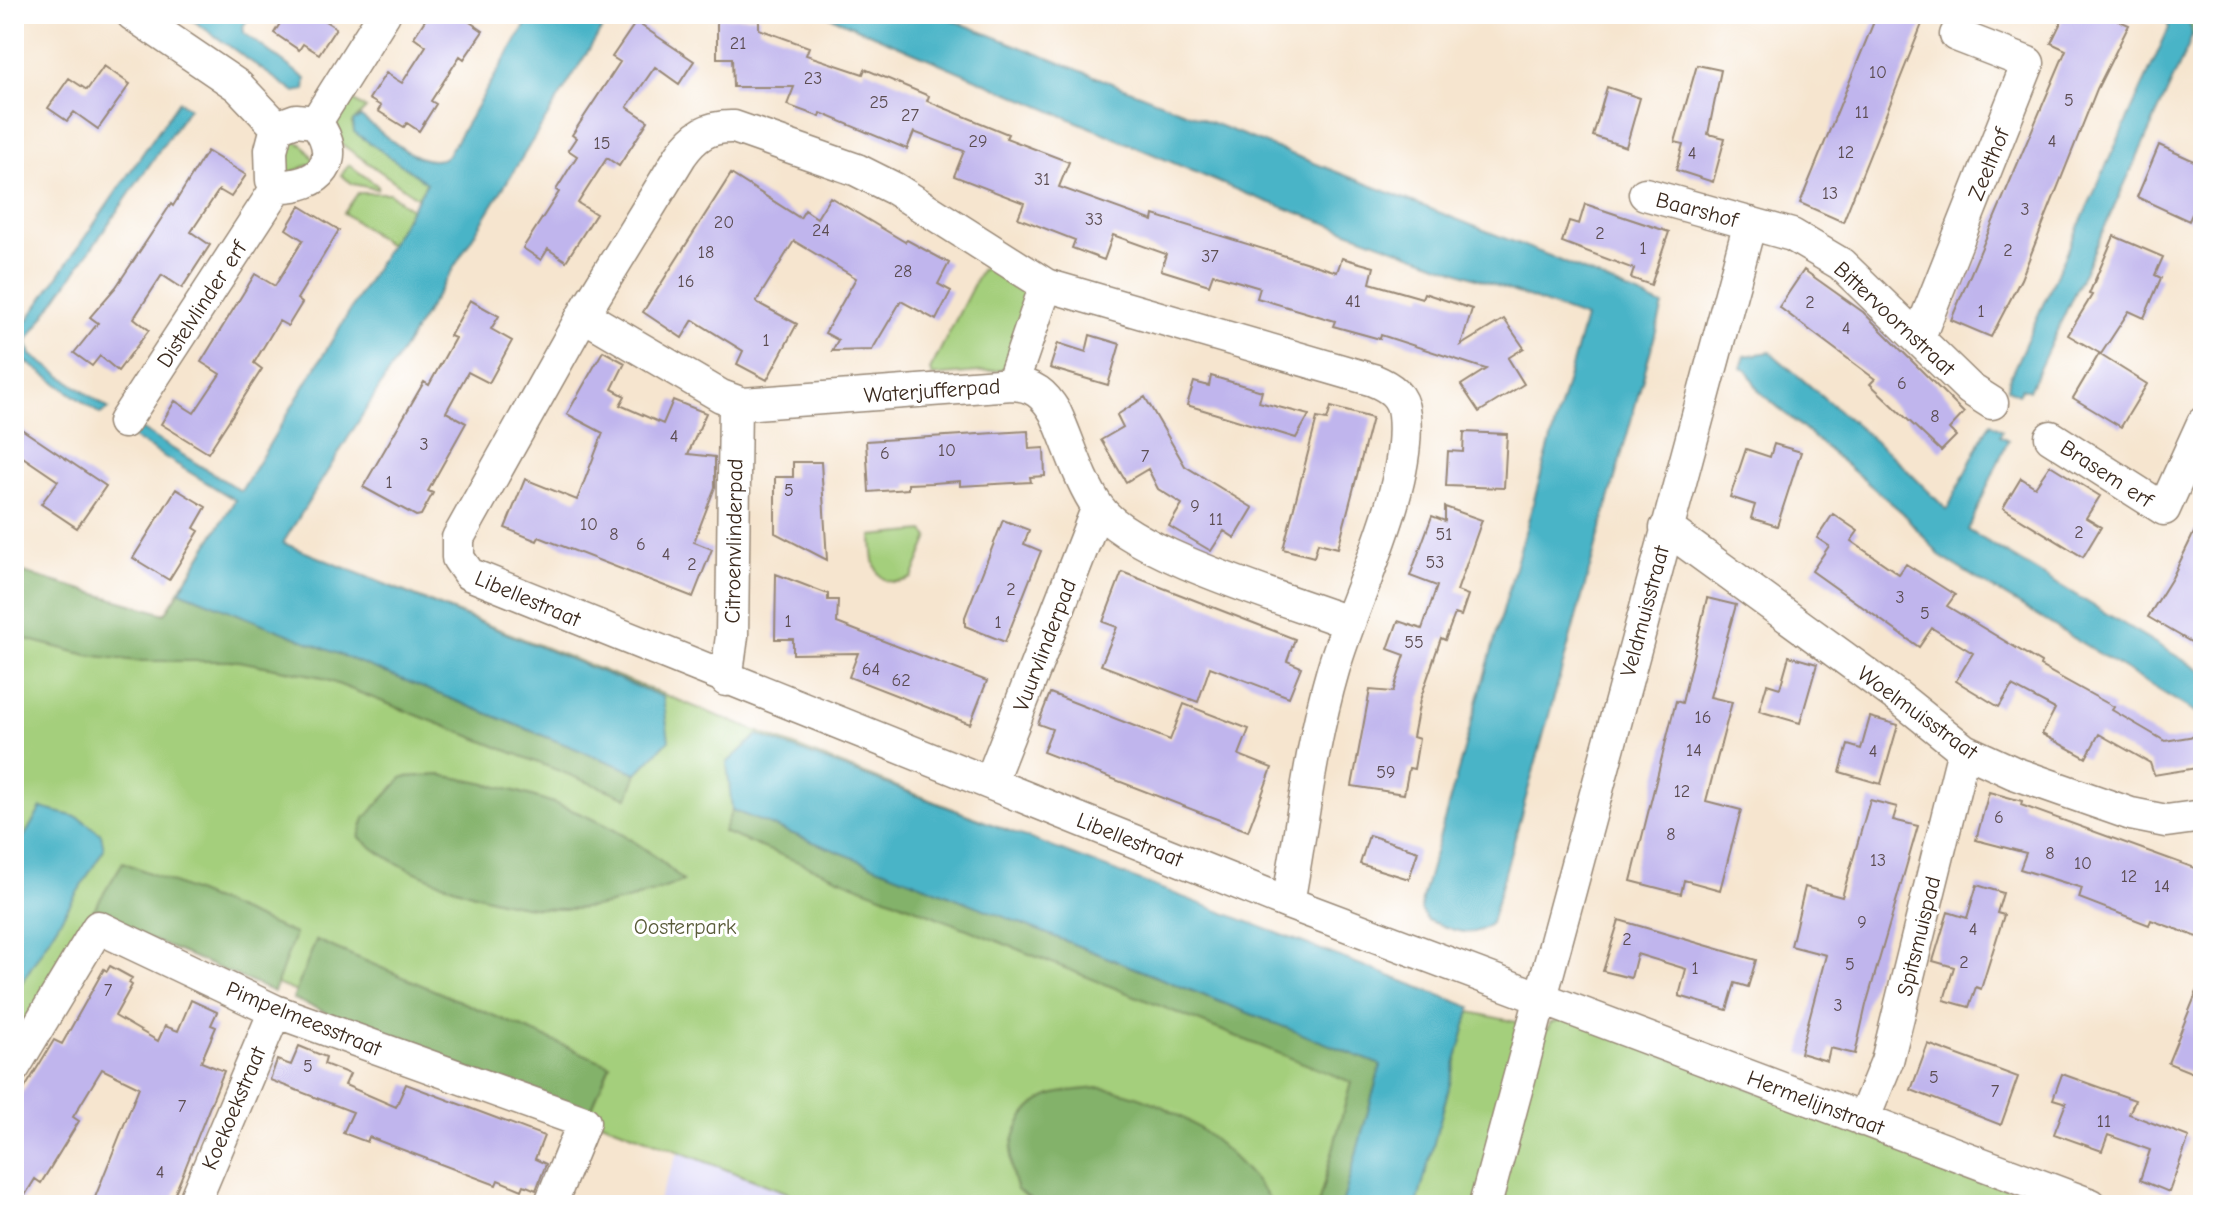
<svg xmlns="http://www.w3.org/2000/svg" width="2217" height="1219" viewBox="0 0 2217 1219" font-family="'Comic Neue',sans-serif">
<style>
.built{fill:#dad6f7}
.green{fill:#a4cf7b;stroke:#707c4c;stroke-width:2}
.forest{fill:#83b26b;stroke:#5f6e44;stroke-width:2}
.water{fill:#4ab4c7;stroke:#426f72;stroke-width:2}
.building{fill:#c0b5ed}
.lines{fill:none;stroke-linecap:round;stroke-linejoin:round}
.minor-casing{stroke:#988876;stroke-width:35}
.minor{stroke:#fff;stroke-width:32}
.labels{text-anchor:middle;stroke-width:6;stroke-linejoin:round;paint-order:stroke}
.number-label{font-size:18px;fill:#5c4d52}
.street-label{font-size:22px;fill:#3b2a1e;stroke:#fff}
.park-label{font-size:22px;fill:#5a5c3a;stroke:#fff}
</style>
<rect width="100%" height="100%" fill="#fff"/>
<filter id="ink" filterUnits="userSpaceOnUse"><feTurbulence type="fractalNoise" baseFrequency=".0125" numOctaves="2"/><feDisplacementMap in="SourceGraphic" scale="16" xChannelSelector="R" yChannelSelector="G"/><feConvolveMatrix kernelMatrix="1 2 1 2 8 2 1 2 1" color-interpolation-filters="sRGB"/></filter>
<filter id="wash" filterUnits="userSpaceOnUse"><feTurbulence type="fractalNoise" baseFrequency=".006" numOctaves="4" result="noise"/><feDisplacementMap in="SourceGraphic" scale="32" xChannelSelector="R" yChannelSelector="G"/><feGaussianBlur stdDeviation="1.8" result="paint"/><feColorMatrix in="noise" values="0 0 0 0 0 0 0 0 0 0 0 0 0 0 0 0 0 1.4 0 .05"/><feComposite in="paint" operator="in"/></filter>
<g filter="url(#wash)">
<rect width="100%" height="100%" fill="#f6e5cf"/>
<path class="built" d="M679,1151L820,1205H656Z"/>
<path class="green" d="M2175,14H2203V39L2192,35L2191,27Z
M344,94L366,109L352,123L355,132L427,182L418,198L337,141L330,119Z
M289,138L303,145L316,162L287,174L281,143Z
M349,165L378,186L377,189L353,184L341,175Z
M358,193H389L411,209L389,245L344,213Z
M990,267L1026,291L1029,297L1003,370L932,376L930,370L981,270Z
M223,520L1461,1010L1548,1029L1550,1023L1568,1018L2050,1205H820L588,1117L589,1112L94,909L14,1040V995L70,904L14,891V570L165,614Z
M924,531L929,537L912,578C874,593 873,563 872,536Z"/>
<path class="forest" d="M14,570L165,614L180,591L637,773L628,798L317,676L238,661H137L87,655L14,636Z
M440,775C526,789 620,817 683,881C593,917 541,918 450,886C415,873 387,861 359,837L365,818L403,777Z
M732,810L1381,1065L1342,1205H1318L1351,1082L723,832Z
M123,862L295,934L274,992L91,914Z
M316,940L610,1065L588,1117L293,999Z
M1102,1088C1173,1098 1233,1147 1274,1205H1040L1017,1190C1003,1155 1014,1109 1052,1095C1068,1090 1086,1089 1102,1088Z"/>
<path class="water" d="M184,14H214L224,19L235,14H252L243,26L244,33L306,79L305,90L294,92Z
M532,14H611L283,543L663,697L669,740L637,773L180,591L235,500L132,437V433L139,428L241,491L427,183L354,132L353,121L361,117C383,132 421,173 447,156Z
M824,14H937L1552,257L1663,306L1491,923C1471,942 1450,928 1427,920L1421,910L1422,899L1585,318L1244,193Z
M2153,14H2175L2189,24L2192,35L2188,47L2029,391L2022,388L2018,394L2008,389L2010,377L2169,28L2167,21Z
M179,101L189,108L27,341L31,355L109,409L100,414L18,356L14,340Z
M1770,352L1897,460L1947,510L1986,430L1991,423L2002,430L2000,436L2008,440L1968,530L2203,672V717L1941,557L1903,513L1759,391L1747,370L1741,368L1745,356Z
M758,735L1471,1007L1417,1205H1342L1381,1065L732,810L727,763Z
M41,808L80,818L101,834L104,849L14,995V854Z"/>
<g id="blocks">
<path class="building" d="M286,14H314L336,28L319,54L303,44L299,50L274,33Z
M429,14H458L483,31L464,59L460,56L431,101L436,104L419,131L407,123L404,127L378,111L381,106L369,99L386,73L402,83L426,46L414,37Z
M1877,14H1926L1843,222L1800,203Z
M2065,14H2104L2129,25L2097,89L2021,279L1991,337L1951,320L2066,50L2051,43Z
M759,17V29L809,47L806,55L863,74L865,69L929,96L927,101L1008,134L1006,138L1069,162L1059,187L1153,221L1154,215L1337,272L1342,258L1374,267L1370,283L1422,298L1424,293L1472,309L1461,345L1504,319L1524,348L1508,358L1524,384L1479,412L1461,385L1486,369L1381,335L1380,339L1333,326L1335,321L1257,298L1260,288L1213,274L1209,285L1161,270L1166,254L1113,235L1104,260L1072,248L1075,240L1018,218L1024,203L954,176L964,151L914,132L907,149L821,113L820,117L787,105L794,87H733L732,58H717V18Z
M636,22L694,61L679,84L655,67L627,107L648,121L619,166L607,158L578,203L596,214L566,261L548,249L541,260L523,248L559,192L556,190L577,156L568,150L576,138L572,135L620,62L612,57Z
M1697,65L1721,70L1708,134L1725,138L1713,182L1676,170L1683,144L1675,142Z
M104,66L130,84L98,129L74,112L67,121L48,108L69,78L87,90Z
M1607,87L1640,98L1626,147L1593,136Z
M2159,145L2203,165V189L2189,221L2137,197Z
M207,151L246,175L231,197L219,190L191,232L210,245L182,288L162,275L134,318L149,330L118,371L100,356L92,366L74,353L98,323L90,317L116,287L171,204L173,206Z
M731,174L800,218L805,210L817,218L830,197L905,242L907,240L949,263L938,284L951,291L936,320L901,301L872,350L832,351L838,340L825,333L856,278L794,241L756,302L797,324L767,380L737,364L743,351L693,320L682,338L643,312Z
M1585,204L1669,232L1651,285L1631,278L1634,269L1562,242L1569,221L1579,224Z
M300,206L339,230L297,299L302,303L288,326L279,321L254,363L262,369L208,453L161,424L175,401L194,413L220,374L201,362L255,274L275,286L303,240L286,229Z
M2114,236L2163,257L2155,275L2161,278L2144,318L2129,311L2101,354L2068,335L2092,295L2089,294Z
M1804,270L1863,312L1964,413L1949,429L1956,436L1941,451L1870,384L1875,379L1779,307Z
M470,300L499,316L491,329L512,341L489,383L468,372L446,412L466,423L428,491L433,493L421,515L416,516L363,487L424,382L429,385L455,338L450,336Z
M1090,335L1120,344L1108,385L1050,368L1058,343L1086,352Z
M603,351L625,363L612,389L625,396L620,405L663,424L673,400L706,413L688,454L715,457V487L694,542L712,549L693,597L539,537L537,541L505,528L525,479L577,500L603,433L567,414Z
M2099,354L2147,384L2121,427L2073,398Z
M1211,376L1262,391L1259,402L1309,415L1296,438L1187,405L1194,382L1209,386Z
M1145,397L1185,466L1253,508L1235,538L1224,531L1211,551L1169,526L1182,504L1158,489L1148,469L1126,482L1101,440L1123,427L1117,415Z
M1331,407L1372,418L1338,548L1318,543L1314,557L1283,549L1317,418L1327,420Z
M14,424L106,486L77,528L41,504L58,481L14,451Z
M1028,431L1029,449L1044,448L1045,476L1030,477L1031,482L960,486V481L933,483L908,484V489L869,492L866,441Z
M1464,432L1507,434L1504,488L1446,486L1448,451L1463,452Z
M1774,444L1801,452L1777,526L1751,518L1755,505L1730,497L1746,449L1770,457Z
M793,462H821L827,560L775,533V477H793Z
M2050,465L2100,496L2086,518L2101,527L2083,557L2003,508L2021,478L2035,487Z
M176,489L206,507L194,528L199,531L169,580L133,558Z
M1445,507L1482,520L1457,591L1468,595L1461,616L1455,614L1445,640L1441,638L1420,700L1413,737L1419,739L1414,769L1409,768L1404,794L1352,786L1370,690L1393,692L1405,655L1388,649L1398,621L1422,629L1437,586L1410,576L1432,516L1445,521Z
M1833,514L1858,531L1851,541L1899,574L1906,564L1955,595L1947,606L2041,663L2040,666L2114,707L2112,710L2124,717L2165,741L2201,735L2203,767L2154,775L2150,763L2099,734L2086,758L2042,734L2055,709L2012,686L1999,707L1956,681L1973,653L1932,628L1919,647L1812,571L1829,546L1817,538Z
M2203,514V649L2148,617L2172,578Z
M1003,520L1029,530L1024,544L1041,551L1005,642L965,626V617Z
M1122,572L1295,639L1287,661L1301,667L1289,697L1210,667L1198,702L1101,665L1117,627L1103,622Z
M776,574L828,594V600H838L837,623L987,681L970,724L849,677L858,653L793,654V639H775Z
M1707,598L1736,605L1710,697L1732,702L1706,801L1741,810L1720,890L1684,880L1681,894L1631,881L1676,701L1682,703Z
M1789,656L1817,664L1800,723L1759,711L1767,684L1780,688Z
M1050,693L1170,740L1184,704L1249,729L1239,755L1272,768L1248,831L1043,752L1052,729L1038,724Z
M1870,717L1898,725L1881,784L1840,772L1848,745L1861,749Z
M1989,792L2022,801L2021,805L2203,871V939L2151,920L2149,925L2079,898L2082,888L2020,869L2026,853L1976,840Z
M1870,800L1897,807L1893,820L1918,826L1866,1005L1855,1054L1830,1048L1827,1061L1800,1053L1826,955L1791,946L1805,887L1842,897Z
M1369,835L1418,851L1409,879L1360,864Z
M1977,885L2003,893L1997,913L2004,915L1981,989L1976,987L1969,1007L1944,1000L1954,967L1933,961L1948,912L1967,918Z
M1619,920L1756,960L1748,987L1735,983L1727,1010L1679,996L1686,969L1637,954L1631,978L1603,971Z
M110,966L132,978L129,983L132,985L115,1016L158,1041L165,1026L178,1031L191,1000L217,1012L211,1025L216,1027L201,1062L224,1071L184,1171L170,1205H92L139,1087L102,1069L73,1117L79,1121L41,1183L35,1179L19,1205H14V1106L54,1040L62,1044L104,969L107,971Z
M2202,979L2203,1063L2198,1060L2193,1073L2168,1063Z
M1928,1044L2018,1077L2001,1125L1911,1090Z
M299,1046L326,1057L324,1064L350,1074L345,1085L396,1107L406,1084L544,1136L535,1159L546,1164L536,1190L524,1185L522,1190L498,1180L496,1185L369,1137L367,1142L343,1133L353,1112L270,1080L277,1060L291,1065Z
M2062,1074L2135,1100L2129,1114L2189,1137L2169,1192L2140,1180L2150,1150L2108,1135L2102,1151L2054,1134L2066,1103L2053,1099Z"/>
</g>
</g>
<g filter="url(#ink)">
<use href="#blocks" fill-opacity="0" stroke="#988876" stroke-width="2"/>
<g class="lines">
<g class="minor-casing">
<path id="minor" d="M132,14L238,86L277,127L296,120L316,122C344,161 320,187 278,186L272,180L271,150L277,127
M316,122L384,14
M1645,194L1792,235L1841,264L1970,389L1992,403
M583,315L721,396L743,404L1012,384C1034,385 1044,394 1055,412C1069,442 1079,480 1098,507C1129,553 1291,601 1347,622
M1919,337L2028,63L1956,35
M1012,384L1046,285
M124,422L278,186
M2051,437L2164,509L2203,423
M1666,528L1898,697L1964,750L2014,773L2131,814L2166,821L2203,816
M726,680L732,636L735,403
M990,783L1098,507
M1288,903C1302,826 1311,745 1333,670C1354,596 1412,489 1404,414C1402,395 1390,387 1373,380L1046,285L895,189L857,170L734,127C709,126 695,135 681,155L583,315L458,538V558L469,574L1288,903L2091,1205
M14,1067L98,927L275,1011L584,1122L550,1205
M1863,1120L1887,1061L1964,750
M193,1205L275,1011
M1485,1205L1750,223"/>
</g>
<use href="#minor" class="minor"/>
</g>
</g>
<g class="labels">
<g class="number-label">
<text x="738" y="49">21</text>
<text x="1878" y="78">10</text>
<text x="813" y="84">23</text>
<text x="2069" y="106">5</text>
<text x="879" y="108">25</text>
<text x="1862" y="118">11</text>
<text x="910" y="121">27</text>
<text x="978" y="147">29</text>
<text x="2052" y="147">4</text>
<text x="602" y="149">15</text>
<text x="1846" y="158">12</text>
<text x="1692" y="159">4</text>
<text x="1042" y="185">31</text>
<text x="1830" y="199">13</text>
<text x="2025" y="215">3</text>
<text x="1094" y="225">33</text>
<text x="724" y="228">20</text>
<text x="821" y="236">24</text>
<text x="1600" y="239">2</text>
<text x="1643" y="254">1</text>
<text x="2008" y="256">2</text>
<text x="706" y="258">18</text>
<text x="1210" y="262">37</text>
<text x="903" y="277">28</text>
<text x="686" y="287">16</text>
<text x="1353" y="307">41</text>
<text x="1810" y="308">2</text>
<text x="1981" y="317">1</text>
<text x="1846" y="334">4</text>
<text x="766" y="346">1</text>
<text x="1902" y="389">6</text>
<text x="1935" y="422">8</text>
<text x="674" y="442">4</text>
<text x="424" y="450">3</text>
<text x="947" y="456">10</text>
<text x="885" y="459">6</text>
<text x="1145" y="462">7</text>
<text x="389" y="488">1</text>
<text x="789" y="496">5</text>
<text x="1195" y="512">9</text>
<text x="1216" y="525">11</text>
<text x="589" y="530">10</text>
<text x="2079" y="538">2</text>
<text x="614" y="540">8</text>
<text x="1444" y="540">51</text>
<text x="641" y="550">6</text>
<text x="666" y="560">4</text>
<text x="1435" y="568">53</text>
<text x="692" y="570">2</text>
<text x="1011" y="595">2</text>
<text x="1900" y="603">3</text>
<text x="1925" y="619">5</text>
<text x="788" y="627">1</text>
<text x="998" y="628">1</text>
<text x="1414" y="648">55</text>
<text x="871" y="675">64</text>
<text x="901" y="686">62</text>
<text x="1703" y="723">16</text>
<text x="1694" y="756">14</text>
<text x="1873" y="757">4</text>
<text x="1386" y="778">59</text>
<text x="1682" y="797">12</text>
<text x="1999" y="823">6</text>
<text x="1671" y="840">8</text>
<text x="2050" y="859">8</text>
<text x="1878" y="866">13</text>
<text x="2083" y="869">10</text>
<text x="2129" y="882">12</text>
<text x="2162" y="892">14</text>
<text x="1862" y="928">9</text>
<text x="1973" y="935">4</text>
<text x="1627" y="945">2</text>
<text x="1964" y="968">2</text>
<text x="1850" y="970">5</text>
<text x="1695" y="974">1</text>
<text x="108" y="996">7</text>
<text x="1838" y="1011">3</text>
<text x="308" y="1072">5</text>
<text x="1934" y="1083">5</text>
<text x="1995" y="1097">7</text>
<text x="182" y="1112">7</text>
<text x="2104" y="1127">11</text>
<text x="160" y="1178">4</text>
</g>
<g class="street-label">
<text transform="translate(1988 164) rotate(-68)" y="8">Zeelthof</text>
<text transform="translate(1697 209) rotate(15)" y="8">Baarshof</text>
<text transform="translate(201 304) rotate(-57)" y="8">Distelvlinder erf</text>
<text transform="translate(1895 318) rotate(43)" y="8">Bittervoornstraat</text>
<text transform="translate(932 390) rotate(-4)" y="8">Waterjufferpad</text>
<text transform="translate(2107 473) rotate(33)" y="8">Brasem erf</text>
<text transform="translate(733 541) rotate(-89)" y="8">Citroenvlinderpad</text>
<text transform="translate(528 598) rotate(23)" y="8">Libellestraat</text>
<text transform="translate(1644 611) rotate(-75)" y="8">Veldmuisstraat</text>
<text transform="translate(1044 645) rotate(-69)" y="8">Vuurvlinderpad</text>
<text transform="translate(1918 712) rotate(36)" y="8">Woelmuisstraat</text>
<text transform="translate(1130 839) rotate(22)" y="8">Libellestraat</text>
<text transform="translate(1918 936) rotate(-76)" y="8">Spitsmuispad</text>
<text transform="translate(304 1018) rotate(22)" y="8">Pimpelmeesstraat</text>
<text transform="translate(1816 1102) rotate(21)" y="8">Hermelijnstraat</text>
<text transform="translate(233 1108) rotate(-67)" y="8">Koekoekstraat</text>
</g>
<g class="park-label">
<text x="685" y="934">Oosterpark</text>
</g>
</g>
<rect width="2217" height="1219" fill="none" stroke="#fff" stroke-width="48"/>
</svg>
